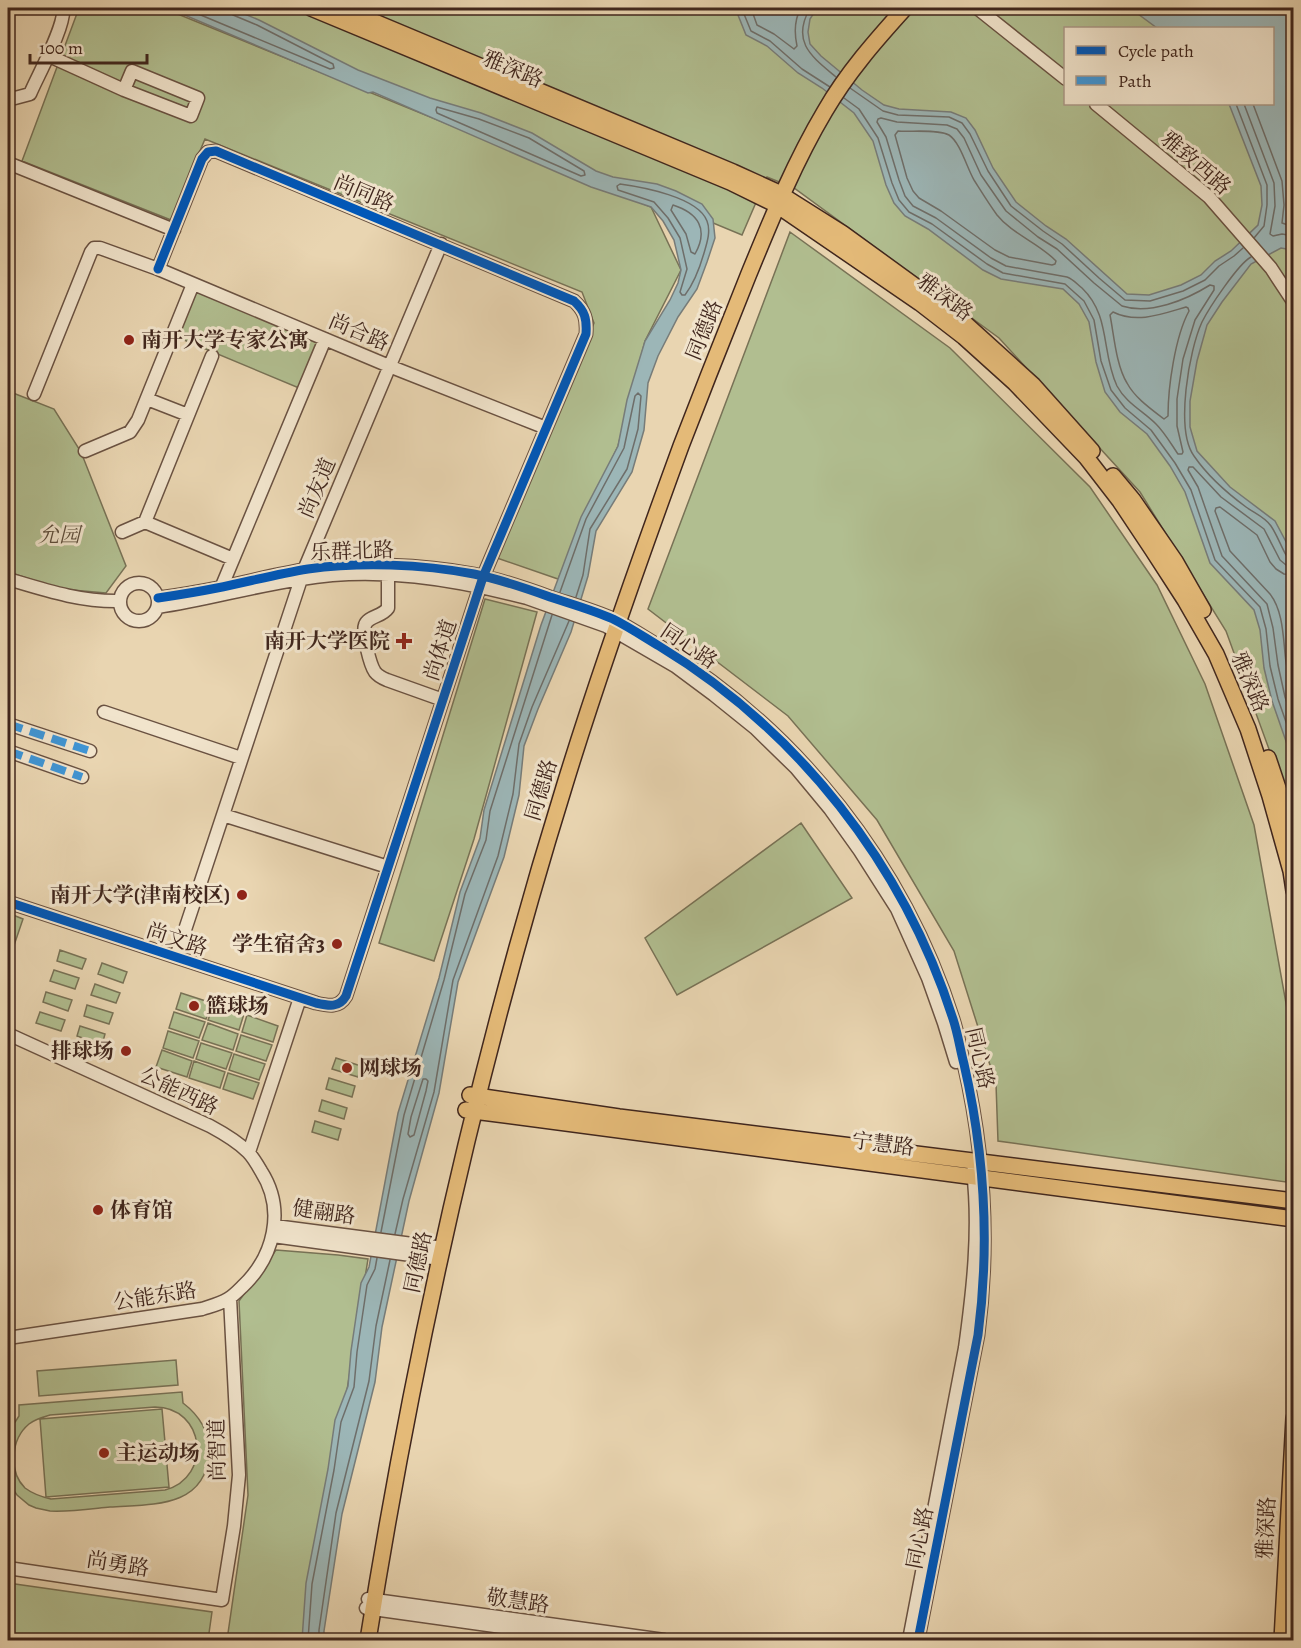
<svg xmlns="http://www.w3.org/2000/svg" width="1301" height="1648" viewBox="0 0 1301 1648" font-family="Alegreya,'Noto Serif SC',serif">
<style>
.green{fill:#b1be90;stroke:#787256;stroke-width:1.5;fill-rule:evenodd}
.water{fill:#9cb6b7;stroke:#777c79;stroke-width:1.5}
.lines{fill:none;stroke-linecap:round;stroke-linejoin:round}
.shore{stroke:#6e6e6a;stroke-width:1.5}
.minor-casing{stroke:#6a5242;stroke-width:15}
.major-casing{stroke:#40261d;stroke-width:18}
.minor{stroke:#f1e4cc;stroke-width:12}
.major{stroke:#e4ba78;stroke-width:15}
.quiet{stroke:#3f95d5;stroke-width:8;stroke-dasharray:15 8;stroke-linecap:butt}
.cycleway-casing{stroke:#f1e4cc;stroke-width:13}
.cycleway{stroke:#0057b8;stroke-width:9}
.poi-dot{fill:#8f2418;stroke:#f1e4cc;stroke-width:2}
.labels{text-anchor:middle;stroke-width:6;stroke-linejoin:round;paint-order:stroke}
.street-label{font-size:21px;fill:#40261d;stroke:#f1e4cc}
.poi-label{font-size:21px;font-weight:bold;fill:#40261d;stroke:#f1e4cc;text-anchor:start}
.park-label{font-size:21px;font-style:italic;fill:#5c4c3a;stroke:#f1e4cc}
</style>
<rect width="100%" height="100%" fill="#e9d5b1"/>
<filter id="stains"><feTurbulence type="fractalNoise" baseFrequency=".00333" numOctaves="4"/><feColorMatrix values="0 0 0 0 .2 0 0 0 0 .09 0 0 0 0 .02 0 0 0 .5 -.17"/></filter>
<radialGradient id="worn" r=".72"><stop offset=".6" stop-color="#630" stop-opacity="0"/><stop offset="1" stop-color="#630" stop-opacity=".3"/></radialGradient>
<path class="green" d="M79,8H163L651,207L681,270L645,341L618,446L558,579L497,558L594,323L582,292L205,139L171,220L22,161Z
M196,8H1293V815L1226,631L1140,492L999,338L794,188L767,177L742,235ZM1066,28H1272V104H1066Z
M790,232L950,348L1090,487L1157,585L1205,684L1254,825L1291,1031L1286,1182L998,1141L996,1084L954,951L877,820L788,716L648,609Z
M196,291L319,342L299,388L177,337Z
M8,391L54,409L81,452L126,566L106,593L61,589L8,572Z
M485,599L537,612L474,839L434,961L379,943Z
M801,823L852,898L677,995L645,938Z
M8,913L23,919L8,963Z
M60,950L86,959L82,969L57,961Z
M102,963L127,972L123,983L98,974Z
M54,970L79,978L75,989L50,981Z
M95,984L120,993L116,1003L91,995Z
M46,992L72,1000L68,1011L43,1002Z
M181,993L212,1003L206,1019L176,1009Z
M214,1004L244,1014L239,1030L208,1020Z
M87,1005L113,1013L109,1024L84,1016Z
M40,1012L65,1020L61,1031L36,1023Z
M174,1012L205,1022L199,1038L169,1028Z
M247,1015L278,1026L273,1042L242,1032Z
M208,1023L238,1034L233,1050L202,1040Z
M80,1026L105,1034L102,1045L77,1036Z
M168,1031L199,1041L193,1058L163,1048Z
M241,1035L272,1045L266,1061L236,1051Z
M201,1043L232,1053L226,1069L196,1059Z
M162,1050L192,1061L187,1077L156,1067Z
M234,1054L265,1064L259,1080L229,1070Z
M336,1058L361,1066L358,1077L332,1069Z
M194,1061L225,1072L220,1088L189,1078Z
M228,1073L259,1083L253,1099L223,1089Z
M329,1078L355,1086L352,1097L326,1089Z
M322,1100L347,1108L344,1119L319,1111Z
M315,1121L341,1129L338,1140L312,1132Z
M276,1250L338,1255L368,1259L307,1640H227L248,1495L239,1301Z
M176,1360L178,1385L39,1396L37,1371Z
M182,1392L183,1403C200,1416 210,1432 209,1454C205,1509 150,1504 110,1507C90,1509 70,1512 50,1511L36,1508L29,1505L17,1495L8,1482V1433L19,1416V1405ZM155,1407C205,1407 213,1477 165,1490L51,1499C42,1497 33,1494 25,1488C8,1471 11,1439 29,1424C35,1419 43,1417 50,1415Z
M162,1409L169,1487L46,1497L40,1419Z
M8,1583L212,1612L208,1640H8Z"/>
<path class="water" d="M168,8H230L259,20L358,70L430,98L481,113L532,133L596,171L613,177L657,184L676,191L702,204L713,219L715,238L707,262L697,289L678,317L658,356L648,383L644,430L632,472L596,531L588,576L571,632L538,709L524,746L519,795L504,857L458,982L439,1093L409,1201L382,1327L375,1382L342,1514L324,1631V1640H302L306,1583L328,1469L335,1420L348,1386L351,1351L361,1283L369,1267L398,1113L439,978L460,892L480,838L484,810L541,625L581,517L618,446L627,400L645,341L670,300L678,283L681,270L674,240L663,221L651,207L591,187L373,92L368,93Z
M738,8H817L810,19L808,32L810,44L821,56L862,90L884,105L899,109L951,112L966,118L975,130L993,168L1016,202L1046,226L1066,239L1127,294L1149,295L1181,285L1201,275L1215,261L1231,251L1258,225L1262,205L1261,186L1229,104H1272V28H1157L1130,8H1293V250L1281,248L1251,264L1222,302L1207,325L1197,361L1190,401V427L1197,451L1230,487L1275,521L1293,555V755L1288,747L1272,701L1264,668L1260,630L1254,610L1210,563L1185,492L1170,466L1147,434L1120,412L1105,392L1096,362L1089,322L1079,304L1063,289L1001,279L983,270L928,229L905,216L894,203L886,185L873,141L854,113L822,88L798,73L767,46L746,35L738,15Z"/>
<g class="lines">
<path class="shore" d="M184,8L330,69L334,68L333,64L257,25L233,15L231,12L230,8
M744,8V14L751,31L770,41L802,69L830,87
M751,8L757,25L774,34L794,49L797,46C794,32 794,20 801,8
M810,8C791,42 811,56 836,77
M850,88L883,111L898,115L949,117L962,123L970,134L988,171L1011,206L1043,231L1062,244L1099,278L1125,300L1150,301L1183,291L1205,280L1219,266L1234,256L1243,248
M844,98L859,109L878,138L892,183L899,200L909,212L932,224L987,264L1003,273L1065,284L1084,301L1094,320L1101,361L1111,390L1125,408L1151,430L1175,463L1191,490L1215,560L1260,607L1266,629L1270,666L1278,699L1294,745
M1236,104L1267,185V205L1264,226L1254,238
M1244,104L1274,183L1275,206L1270,234L1273,236L1282,234L1294,236
M1253,104L1282,181L1284,205L1282,223L1294,227
M437,107L479,119L529,138L584,171L585,175L581,176L437,113L436,110Z
M881,118L897,122L947,125L957,129L964,138L981,175L1006,211L1038,237L1057,249L1094,283L1122,306C1150,315 1186,300 1210,285L1214,286V290L1195,320L1183,359L1177,399V426L1183,452L1182,454H1178C1171,444 1165,433 1156,424C1143,411 1126,403 1117,386C1101,352 1111,316 1082,288C1077,284 1073,279 1067,277L1006,266L991,258L936,218L913,206L905,196L899,180L886,137L877,122L878,119Z
M898,131C911,132 938,129 949,135C960,142 967,168 974,180C981,191 989,204 997,215C1012,234 1039,243 1056,261L1055,264L1052,265L1009,257L995,250L941,211L919,198L913,191L907,178L895,135Z
M620,184C642,187 698,197 707,221C711,231 707,243 704,253C700,267 694,283 685,295H682L680,292L687,269L680,238L668,218L654,202L618,190L617,186Z
M673,205C698,213 709,229 695,254L691,252L686,234L671,210Z
M1251,257C1238,264 1209,308 1202,322C1189,350 1175,430 1194,456C1207,475 1227,493 1246,507C1254,513 1265,517 1271,526C1277,535 1281,546 1286,555L1289,558H1294
M1186,307L1188,308L1189,311C1175,337 1168,387 1168,416L1164,419C1151,409 1135,398 1127,383C1116,365 1114,335 1110,315L1113,312C1137,324 1162,314 1186,307Z
M1294,566L1286,565L1280,560L1264,529L1221,497L1193,467H1189L1188,470L1198,487L1222,556L1267,604L1273,628L1278,665L1285,697L1294,723
M1294,575L1284,574L1276,569L1270,562L1257,535L1220,507L1216,508L1215,511L1230,551L1270,594C1284,612 1283,640 1286,662C1288,673 1291,684 1294,694
M560,592L586,519L624,448L635,396L638,393L641,396L638,429L627,469L590,529L583,575L576,597
M423,1079H426L428,1081L426,1091L414,1135L410,1137L408,1134L411,1117Z
M381,1232L404,1115L444,980L465,894L486,840L490,811L552,615
M395,1234L403,1199L434,1092L453,980L498,856L513,794L519,744L532,707L569,621
M308,1640L312,1584L334,1470L341,1422L354,1387L357,1352L367,1285L375,1269L377,1258
M319,1640V1630L336,1513L369,1381L376,1326L390,1260"/>
<g class="minor-casing">
<path id="minor" d="M977,8L1066,79
M47,55L124,90L191,116L198,98L132,71L124,90
M8,97L15,98L30,94C38,75 66,25 63,8
M1096,104L1209,197L1271,268L1294,303
M8,163L174,230
M34,394L91,252L94,248H100L158,269L389,366L546,428
M147,399L188,415
M85,451L130,432L138,420L193,284
M145,522L212,356
M122,532L145,522L233,559
M388,567V608C382,617 368,616 365,625C362,633 370,665 375,672C378,676 382,678 387,680L443,700
M8,579C45,590 81,602 120,601
M120 602a19 19 0 1 1 38 0a19 19 0 1 1-38 0Z
M219,593L325,339
M158,598C178,595 197,592 217,588C247,582 277,574 308,569C361,562 421,564 474,574C499,579 525,588 550,597C571,604 593,610 613,619C629,627 644,637 659,646C798,730 904,865 953,1019C958,1034 960,1049 964,1064C985,1155 990,1243 978,1335L918,1640
M527,598L606,626L675,666L714,695L755,728L796,768L830,809L860,851L897,909L928,978L944,1023L956,1062
M158,607C206,600 253,586 301,579C377,566 454,579 527,598L529,591
M104,712L241,758
M8,724L90,751
M8,751L82,777
M223,815L388,867
M8,902L316,1003C329,1006 339,1008 346,996L483,577L586,334C587,319 585,311 574,301L216,151L208,152L202,159L158,269
M176,957L304,570L441,244
M8,1034L210,1126C223,1133 237,1141 248,1152C253,1157 257,1164 261,1171C286,1210 274,1257 242,1287C238,1291 233,1296 228,1299C220,1304 211,1306 202,1309L8,1338
M249,1152L300,998
M275,1226L443,1248
M273,1236L440,1259
M8,1568L222,1600L234,1526L239,1475L230,1298
M368,1599L664,1640
M366,1608L594,1640
M909,1640L965,1348C973,1290 980,1229 973,1171"/>
</g>
<g class="major-casing">
<path id="major" d="M311,8L730,182L777,205L920,303L964,337L1015,383L1086,457L1120,501L1152,549L1185,600L1216,654L1248,729L1270,796L1291,871L1294,891
M341,8L733,172L777,192L842,233L959,318L1033,385L1092,451
M1113,476L1133,500L1175,561L1203,610
M1268,758L1284,806L1294,845
M470,1095L619,1117L1294,1201
M466,1110L1294,1219
M368,1640C414,1351 478,1064 565,784C600,670 640,558 681,446C703,389 725,333 748,276C771,220 794,163 825,111C847,73 876,40 905,8
M1282,1640L1294,1418"/>
</g>
<use href="#minor" class="minor"/>
<use href="#major" class="major"/>
<path class="quiet" d="M8,724L90,751
M8,751L82,777"/>
<g class="cycleway-casing">
<path id="cycleway" d="M158,598C178,595 197,592 217,588C247,582 277,574 308,569C361,562 421,564 474,574C499,579 525,588 550,597C571,604 593,610 613,619C629,627 644,637 659,646C798,730 904,865 953,1019C958,1034 960,1049 964,1064C985,1155 990,1243 978,1335L918,1640
M8,902L316,1003C329,1006 339,1008 346,996L483,577L586,334C587,319 585,311 574,301L216,151L208,152L202,159L158,269"/>
</g>
<use href="#cycleway" class="cycleway"/>
</g>
<g class="poi-dot">
<circle cx="129" cy="340" r="6"/>
<path d="M401 632h6v6h6v6h-6v6h-6v-6h-6v-6h6z"/>
<circle cx="242" cy="895" r="6"/>
<circle cx="337" cy="944" r="6"/>
<circle cx="194" cy="1006" r="6"/>
<circle cx="126" cy="1051" r="6"/>
<circle cx="347" cy="1068" r="6"/>
<circle cx="98" cy="1210" r="6"/>
<circle cx="104" cy="1453" r="6"/>
</g>
<g class="labels">
<g class="street-label">
<text transform="translate(513 69) rotate(23)" y="7">雅深路</text>
<text transform="translate(1196 163) rotate(41)" y="7">雅致西路</text>
<text transform="translate(364 193) rotate(23)" y="7">尚同路</text>
<text transform="translate(945 297) rotate(37)" y="7">雅深路</text>
<text transform="translate(704 330) rotate(-68)" y="7">同德路</text>
<text transform="translate(359 332) rotate(23)" y="7">尚合路</text>
<text transform="translate(317 488) rotate(-67)" y="7">尚友道</text>
<text transform="translate(352 551) rotate(-2)" y="7">乐群北路</text>
<text transform="translate(689 646) rotate(34)" y="7">同心路</text>
<text transform="translate(440 650) rotate(-72)" y="7">尚体道</text>
<text transform="translate(1250 682) rotate(67)" y="7">雅深路</text>
<text transform="translate(541 790) rotate(-73)" y="7">同德路</text>
<text transform="translate(177 939) rotate(18)" y="7">尚文路</text>
<text transform="translate(980 1058) rotate(77)" y="7">同心路</text>
<text transform="translate(179 1091) rotate(25)" y="7">公能西路</text>
<text transform="translate(883 1144) rotate(7)" y="7">宁慧路</text>
<text transform="translate(324 1212) rotate(8)" y="7">健翮路</text>
<text transform="translate(418 1262) rotate(-78)" y="7">同德路</text>
<text transform="translate(155 1296) rotate(-9)" y="7">公能东路</text>
<text transform="translate(217 1450) rotate(-91)" y="7">尚智道</text>
<text transform="translate(1266 1528) rotate(-87)" y="7">雅深路</text>
<text transform="translate(920 1538) rotate(-79)" y="7">同心路</text>
<text transform="translate(118 1564) rotate(9)" y="7">尚勇路</text>
<text transform="translate(518 1601) rotate(8)" y="7">敬慧路</text>
</g>
<g class="poi-label">
<text x="141" y="347">南开大学专家公寓</text>
<text x="390" y="648" text-anchor="end">南开大学医院</text>
<text x="230" y="902" text-anchor="end">南开大学(津南校区)</text>
<text x="325" y="951" text-anchor="end">学生宿舍3</text>
<text x="206" y="1013">篮球场</text>
<text x="114" y="1058" text-anchor="end">排球场</text>
<text x="359" y="1075">网球场</text>
<text x="110" y="1217">体育馆</text>
<text x="116" y="1460">主运动场</text>
</g>
<g class="park-label">
<text x="59" y="542">允园</text>
</g>
</g>
<rect width="1301" height="1648" fill="none" stroke="#e9d5b1" stroke-width="30"/>
<rect x="9" y="9" width="1283" height="1630" fill="none" stroke="#40261d" stroke-width="3"/>
<rect x="15" y="15" width="1271" height="1618" fill="none" stroke="#40261d" stroke-width="1.5"/>
<rect x="1064" y="27" width="210" height="78" fill="#f1e4cc" stroke="#aa9886" stroke-width="1.5"/>
<rect x="1076" y="46" width="30" height="9" fill="#0057b8" stroke="#aa9886" stroke-width="1.5"/>
<text x="1118" y="57" font-size="18" fill="#40261d">Cycle path</text>
<rect x="1076" y="76" width="30" height="9" fill="#3f95d5" stroke="#aa9886" stroke-width="1.5"/>
<text x="1118" y="87" font-size="18" fill="#40261d">Path</text>
<path d="M30 54v9h117v-9" fill="none" stroke="#40261d" stroke-width="3"/>
<text x="39" y="54" font-size="18" fill="#40261d" stroke="#f1e4cc" stroke-width="4.5" paint-order="stroke">100 m</text>
<rect width="100%" height="100%" filter="url(#stains)"/>
<rect width="100%" height="100%" fill="url(#worn)"/>
</svg>
